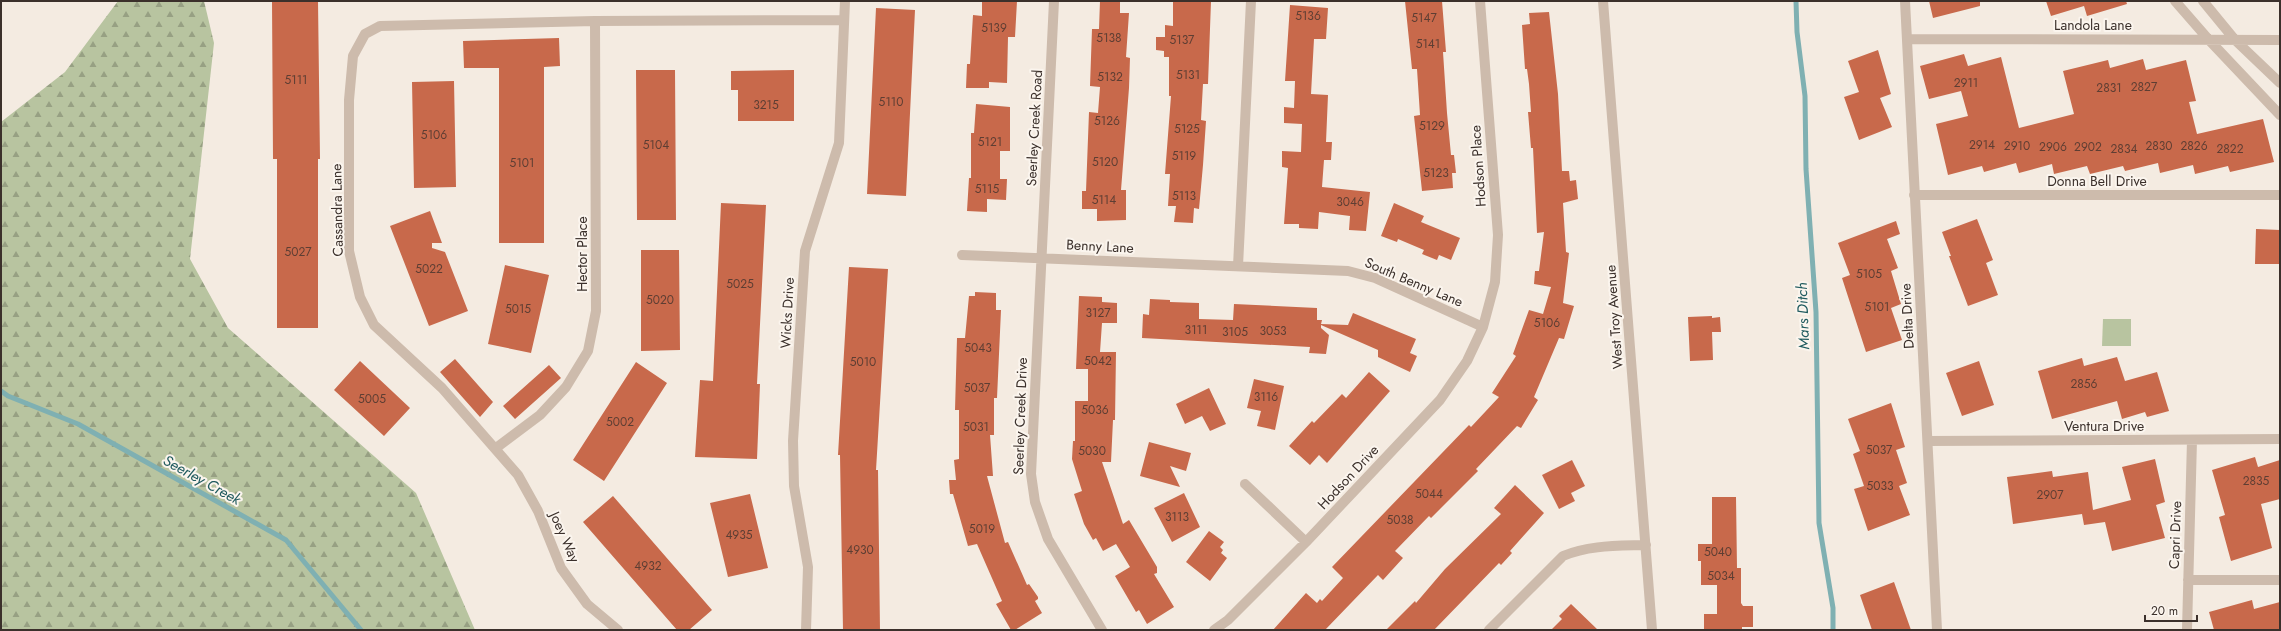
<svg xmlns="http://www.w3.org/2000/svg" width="2281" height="631" viewBox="0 0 2281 631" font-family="Jost,sans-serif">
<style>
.forest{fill:url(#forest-firs)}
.park{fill:#b8c4a0}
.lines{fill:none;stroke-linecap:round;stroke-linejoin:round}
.stream{stroke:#7fb0b2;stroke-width:5}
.building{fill:#c8694b}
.minor{stroke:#cdbbac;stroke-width:10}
.labels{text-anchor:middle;stroke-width:4;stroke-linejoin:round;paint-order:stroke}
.number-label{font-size:12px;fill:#5e3e33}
.street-label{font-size:14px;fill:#3b302b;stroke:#fbf5ee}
.water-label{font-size:15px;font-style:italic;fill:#1f5a5e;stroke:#fbf5ee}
</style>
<defs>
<pattern id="forest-firs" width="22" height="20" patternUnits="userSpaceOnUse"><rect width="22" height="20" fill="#b8c4a0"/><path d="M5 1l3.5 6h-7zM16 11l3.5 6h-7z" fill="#97a083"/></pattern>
</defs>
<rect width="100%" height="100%" fill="#f4ebe1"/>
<path class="forest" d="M118,1H204L214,43L190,259L228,328L416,493L475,630H1V122L65,72Z"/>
<path class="park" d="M2103,319H2131V346H2102Z"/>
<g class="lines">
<path class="stream" d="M1796,1L1797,32L1805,96L1806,169L1816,312L1819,523L1833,608V630
M1,391L8,396L78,424L286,540L361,630"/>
</g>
<path class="building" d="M272,1H318L320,159H318V328H277V159H273Z
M982,1H1017L1015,37H1008L1007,83L989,82V88H966L967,64H970L973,15L982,16Z
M1100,1H1120V13H1129L1126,57L1130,58L1129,88L1121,190H1126V220L1097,221V209H1082V191H1086L1089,112L1098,113L1100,87L1090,86L1092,29H1099Z
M1173,1H1211L1208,84H1203L1201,120L1206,121L1203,165L1199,209L1194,208L1193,223L1174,222L1176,206H1168L1170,174H1165L1171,96H1169V57H1164V51L1156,50V37H1165V25L1173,26Z
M1405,1H1442L1446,52H1443L1447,113L1451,155H1454L1456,173H1452L1453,188L1422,191L1414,116L1420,115L1417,69H1412Z
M1929,1H1980V6L1933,18Z
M2046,1H2126L2127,4L2087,16L2084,6L2051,16Z
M1290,5L1328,8L1326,39H1314L1311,94L1328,95L1326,142H1332L1331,160H1324L1322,187L1370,192L1366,231L1349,230L1350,216L1319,212L1318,229L1299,228V224H1284L1288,168L1282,167V151L1301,152L1302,124L1284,123V107L1294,108L1295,81H1285Z
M876,8L915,10L906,196L867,194Z
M1549,12L1558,94L1562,171H1569L1570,181L1576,180L1578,199L1563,203L1566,252L1569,253L1563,303L1574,306L1564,339L1559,338L1534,397L1538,400L1521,428L1517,426L1476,469L1478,471L1431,518L1429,516L1395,551L1403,558L1383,580L1378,575L1325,630H1273L1306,593L1317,603L1320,599L1322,601L1343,578L1332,567L1469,425L1471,427L1499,397L1492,393L1516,356L1513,354L1529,310L1543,314L1551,287L1534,284L1535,271H1539L1544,232L1537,233L1533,148H1531L1528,112H1531L1529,84L1527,69H1525L1522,25L1530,24L1529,13Z
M559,38L560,66L544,67V243H499V68H464L463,41Z
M1878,50L1891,94L1880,98L1892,127L1859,140L1844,97L1859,92L1848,61Z
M1964,54L1968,66L2001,57L2019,128L2074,114L2063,71L2108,60L2110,68L2143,59L2146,70L2186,60L2196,101L2189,102L2197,134L2263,119L2274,162L2230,172L2228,166L2195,174L2193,165L2160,173L2158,163L2125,171L2123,166L2090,174L2087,166L2054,174L2052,164L2019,173L2016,163L1984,172L1982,166L1948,175L1936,124L1968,116L1961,91L1929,99L1920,66Z
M636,70H675L676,220H637Z
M794,70V121H738V90H731V71Z
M454,81L456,187L414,188L412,82Z
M976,104L1010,107V151H1000V179H1007L1006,200L987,199V212L967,211L969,178H971V133H974Z
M721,203L766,205L757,384H760L757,459L695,457L700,380L713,381Z
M1394,203L1424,216L1421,222L1460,238L1451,260L1439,255L1437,260L1422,254L1424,250L1398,239L1397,242L1381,236Z
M430,211L442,243H432V248L445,252L468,311L429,326L390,226Z
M1977,219L1993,260L1986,263L1998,295L1968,306L1949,256H1951L1942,232Z
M1896,221L1900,234L1887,239L1898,268L1891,271L1901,304L1891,308L1902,340L1866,352L1842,278L1850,275L1838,243Z
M2256,229L2280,230V264H2255Z
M641,250H679L680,350L641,351Z
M505,265L549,275L531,353L488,344Z
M849,267L888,269L876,470H878L880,630H843L840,455H838Z
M975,292L996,293V310H1001L997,398H994V435H990L993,476H987L1005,543L1008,542L1027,585L1029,584L1038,597V599L1035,601L1042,613L1015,630H1011L996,604L1002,601L977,544L968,546L953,494H950L949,480H956L954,460L959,459V410H955L957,338H965L969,296H975Z
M1079,296L1102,297V302L1117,303V323H1102L1100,352H1116L1115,420H1113L1111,462H1102L1123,524L1129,520L1157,567V573L1154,574L1174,607L1147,624L1139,610L1136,612L1115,576L1130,567L1116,544L1103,551L1096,538L1093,540L1084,524L1074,494L1082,491L1072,459L1073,441H1075V401H1088V369H1076Z
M1150,299L1170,300V302L1199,303V319L1233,320L1234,304L1317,308V320H1322L1321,324L1348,325L1353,313L1416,339L1410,353L1417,356L1410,372L1378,357V350L1321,325V328L1329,335L1326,354L1309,353L1310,347L1142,338L1143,314L1149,315Z
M1712,316V318L1720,317L1721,332H1712L1713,360L1690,361L1688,317Z
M2117,357L2125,381L2157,372L2169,411L2147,417L2145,412L2122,419L2117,401L2052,419L2038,371L2082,358L2084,366Z
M455,359L493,402L480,417L440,372Z
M360,361L410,408L384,436L334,390Z
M1979,361L1994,405L1962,416L1946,373Z
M636,362L667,383L604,481L573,460Z
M549,365L561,378L515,419L503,406Z
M1369,372L1390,391L1327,463L1319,455L1310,465L1289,446L1312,421L1314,423L1342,394L1346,398Z
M1254,379L1284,386L1275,430L1257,426L1261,411L1247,408Z
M1209,388L1226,424L1210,431L1202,416L1185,424L1176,404Z
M1891,403L1905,447L1896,450L1907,483L1899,486L1910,515L1868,531L1854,489L1864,486L1853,454L1860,451L1848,419Z
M1149,442L1191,453L1186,471L1170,466L1180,487L1140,476Z
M2255,457L2258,467L2280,460V499L2261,504L2272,548L2231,561L2219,517L2225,515L2212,470Z
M2155,459L2165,502L2156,505L2165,538L2112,551L2105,522L2084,525L2082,514L2013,524L2007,477L2052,471L2053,477L2088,472L2093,510L2131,500L2122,467Z
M1572,460L1585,486L1571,493L1575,501L1559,509L1542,475Z
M1515,485L1544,513L1510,551L1512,553L1501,565L1499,563L1434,630H1386L1415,601L1416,603L1445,569L1501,514L1494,508Z
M1184,493L1200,527L1172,542L1154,508Z
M750,494L768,568L728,577L710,503Z
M613,496L712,610L689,630H677L583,522Z
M1712,497H1736L1737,568H1741V603L1743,606H1753V627H1742V630H1704V614H1717V585H1701V561H1698V544H1712Z
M1209,531L1224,542L1220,547L1223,550L1221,553L1227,558L1210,581L1186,562Z
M1894,582L1911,630H1872L1860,595Z
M2252,600L2254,609L2280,602V630H2214L2209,612Z
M1571,604L1598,630H1551L1562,619L1559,616Z"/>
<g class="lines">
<path class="minor" d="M1054,1L1031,474L1035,502L1048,539L1102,630
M1603,1L1652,630
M1905,1L1937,630
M2175,1L2209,40L2280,115
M2203,1L2235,40L2280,83
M1907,39L2280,40
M1914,195H2280
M962,255L1348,271L1375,278L1483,327
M1238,266L1251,1
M1928,441L2280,439
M496,448L540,415L566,387L588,351L596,311L595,21
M1245,484L1306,542
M2188,580H2280
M618,630L587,604L561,568L538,511L518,475L442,388L374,325L360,297L349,251V100L353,56L365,34L380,26L595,21L844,20
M806,630L808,567L794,486L793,441L805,251L839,143L845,1
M1214,630L1228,620L1306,542L1440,400L1467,361L1483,327L1495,282L1498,235L1480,1
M1489,630L1563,556C1589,545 1617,546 1646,545
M2187,630L2192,440"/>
</g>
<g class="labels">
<g class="number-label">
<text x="1308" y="20">5136</text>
<text x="1424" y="22">5147</text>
<text x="994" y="32">5139</text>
<text x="1109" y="42">5138</text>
<text x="1182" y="44">5137</text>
<text x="1428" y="48">5141</text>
<text x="1188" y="79">5131</text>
<text x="1110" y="81">5132</text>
<text x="296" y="84">5111</text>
<text x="1966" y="87">2911</text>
<text x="2144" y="91">2827</text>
<text x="2109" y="92">2831</text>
<text x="891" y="106">5110</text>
<text x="766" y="109">3215</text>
<text x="1107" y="125">5126</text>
<text x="1432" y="130">5129</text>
<text x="1187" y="133">5125</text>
<text x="434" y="139">5106</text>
<text x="990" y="146">5121</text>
<text x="656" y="149">5104</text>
<text x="1982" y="149">2914</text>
<text x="2017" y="150">2910</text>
<text x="2159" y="150">2830</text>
<text x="2194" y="150">2826</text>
<text x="2053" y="151">2906</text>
<text x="2088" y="151">2902</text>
<text x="2124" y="153">2834</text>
<text x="2230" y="153">2822</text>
<text x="1184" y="160">5119</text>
<text x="1105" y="166">5120</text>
<text x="522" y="167">5101</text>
<text x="1436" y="177">5123</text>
<text x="987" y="193">5115</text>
<text x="1184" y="200">5113</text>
<text x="1104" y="204">5114</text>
<text x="1350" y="206">3046</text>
<text x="298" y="256">5027</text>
<text x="429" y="273">5022</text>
<text x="1869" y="278">5105</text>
<text x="740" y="288">5025</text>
<text x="660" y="304">5020</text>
<text x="1877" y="311">5101</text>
<text x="518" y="313">5015</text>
<text x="1098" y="317">3127</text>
<text x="1547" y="327">5106</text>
<text x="1196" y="334">3111</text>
<text x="1273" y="335">3053</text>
<text x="1235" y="336">3105</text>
<text x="978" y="352">5043</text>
<text x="1098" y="365">5042</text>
<text x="863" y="366">5010</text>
<text x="2084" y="388">2856</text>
<text x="977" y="392">5037</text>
<text x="1266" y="401">3116</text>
<text x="372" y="403">5005</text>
<text x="1095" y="414">5036</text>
<text x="620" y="426">5002</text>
<text x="976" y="431">5031</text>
<text x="1879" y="454">5037</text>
<text x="1092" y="455">5030</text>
<text x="2256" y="485">2835</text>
<text x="1880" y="490">5033</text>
<text x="1429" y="498">5044</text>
<text x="2050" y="499">2907</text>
<text x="1177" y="521">3113</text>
<text x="1400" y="524">5038</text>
<text x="982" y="533">5019</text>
<text x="739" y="539">4935</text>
<text x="860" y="554">4930</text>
<text x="1718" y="556">5040</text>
<text x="648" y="570">4932</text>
<text x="1721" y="580">5034</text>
</g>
<g class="street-label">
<text x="2093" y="30">Landola Lane</text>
<text transform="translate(1034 128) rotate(-87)" y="5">Seerley Creek Road</text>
<text transform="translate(1478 166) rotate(-94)" y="5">Hodson Place</text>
<text x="2097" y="186">Donna Bell Drive</text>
<text transform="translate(337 210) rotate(-91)" y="5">Cassandra Lane</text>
<text transform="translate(1100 246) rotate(3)" y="5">Benny Lane</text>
<text transform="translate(582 254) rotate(-90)" y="5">Hector Place</text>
<text transform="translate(1414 282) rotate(23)" y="5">South Benny Lane</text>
<text transform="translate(787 313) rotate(-87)" y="5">Wicks Drive</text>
<text transform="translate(1907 316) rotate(-93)" y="5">Delta Drive</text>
<text transform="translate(1614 317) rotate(-94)" y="5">West Troy Avenue</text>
<text transform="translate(1020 416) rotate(-88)" y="5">Seerley Creek Drive</text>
<text x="2104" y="431">Ventura Drive</text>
<text transform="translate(1348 477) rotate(-47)" y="5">Hodson Drive</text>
<text transform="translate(2175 535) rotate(-88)" y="5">Capri Drive</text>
<text transform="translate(565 537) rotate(66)" y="5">Joey Way</text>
</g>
<g class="water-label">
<text transform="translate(1803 316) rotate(-92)" y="5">Mars Ditch</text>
<text transform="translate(202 480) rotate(29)" y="5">Seerley Creek</text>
</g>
</g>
<rect width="2281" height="631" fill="none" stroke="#3b302b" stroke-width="4"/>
<path d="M2145 615v6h52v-6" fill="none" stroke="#3b302b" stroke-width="2"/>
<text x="2151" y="615" font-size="12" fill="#3b302b" stroke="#fbf5ee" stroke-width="3" paint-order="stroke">20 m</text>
</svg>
